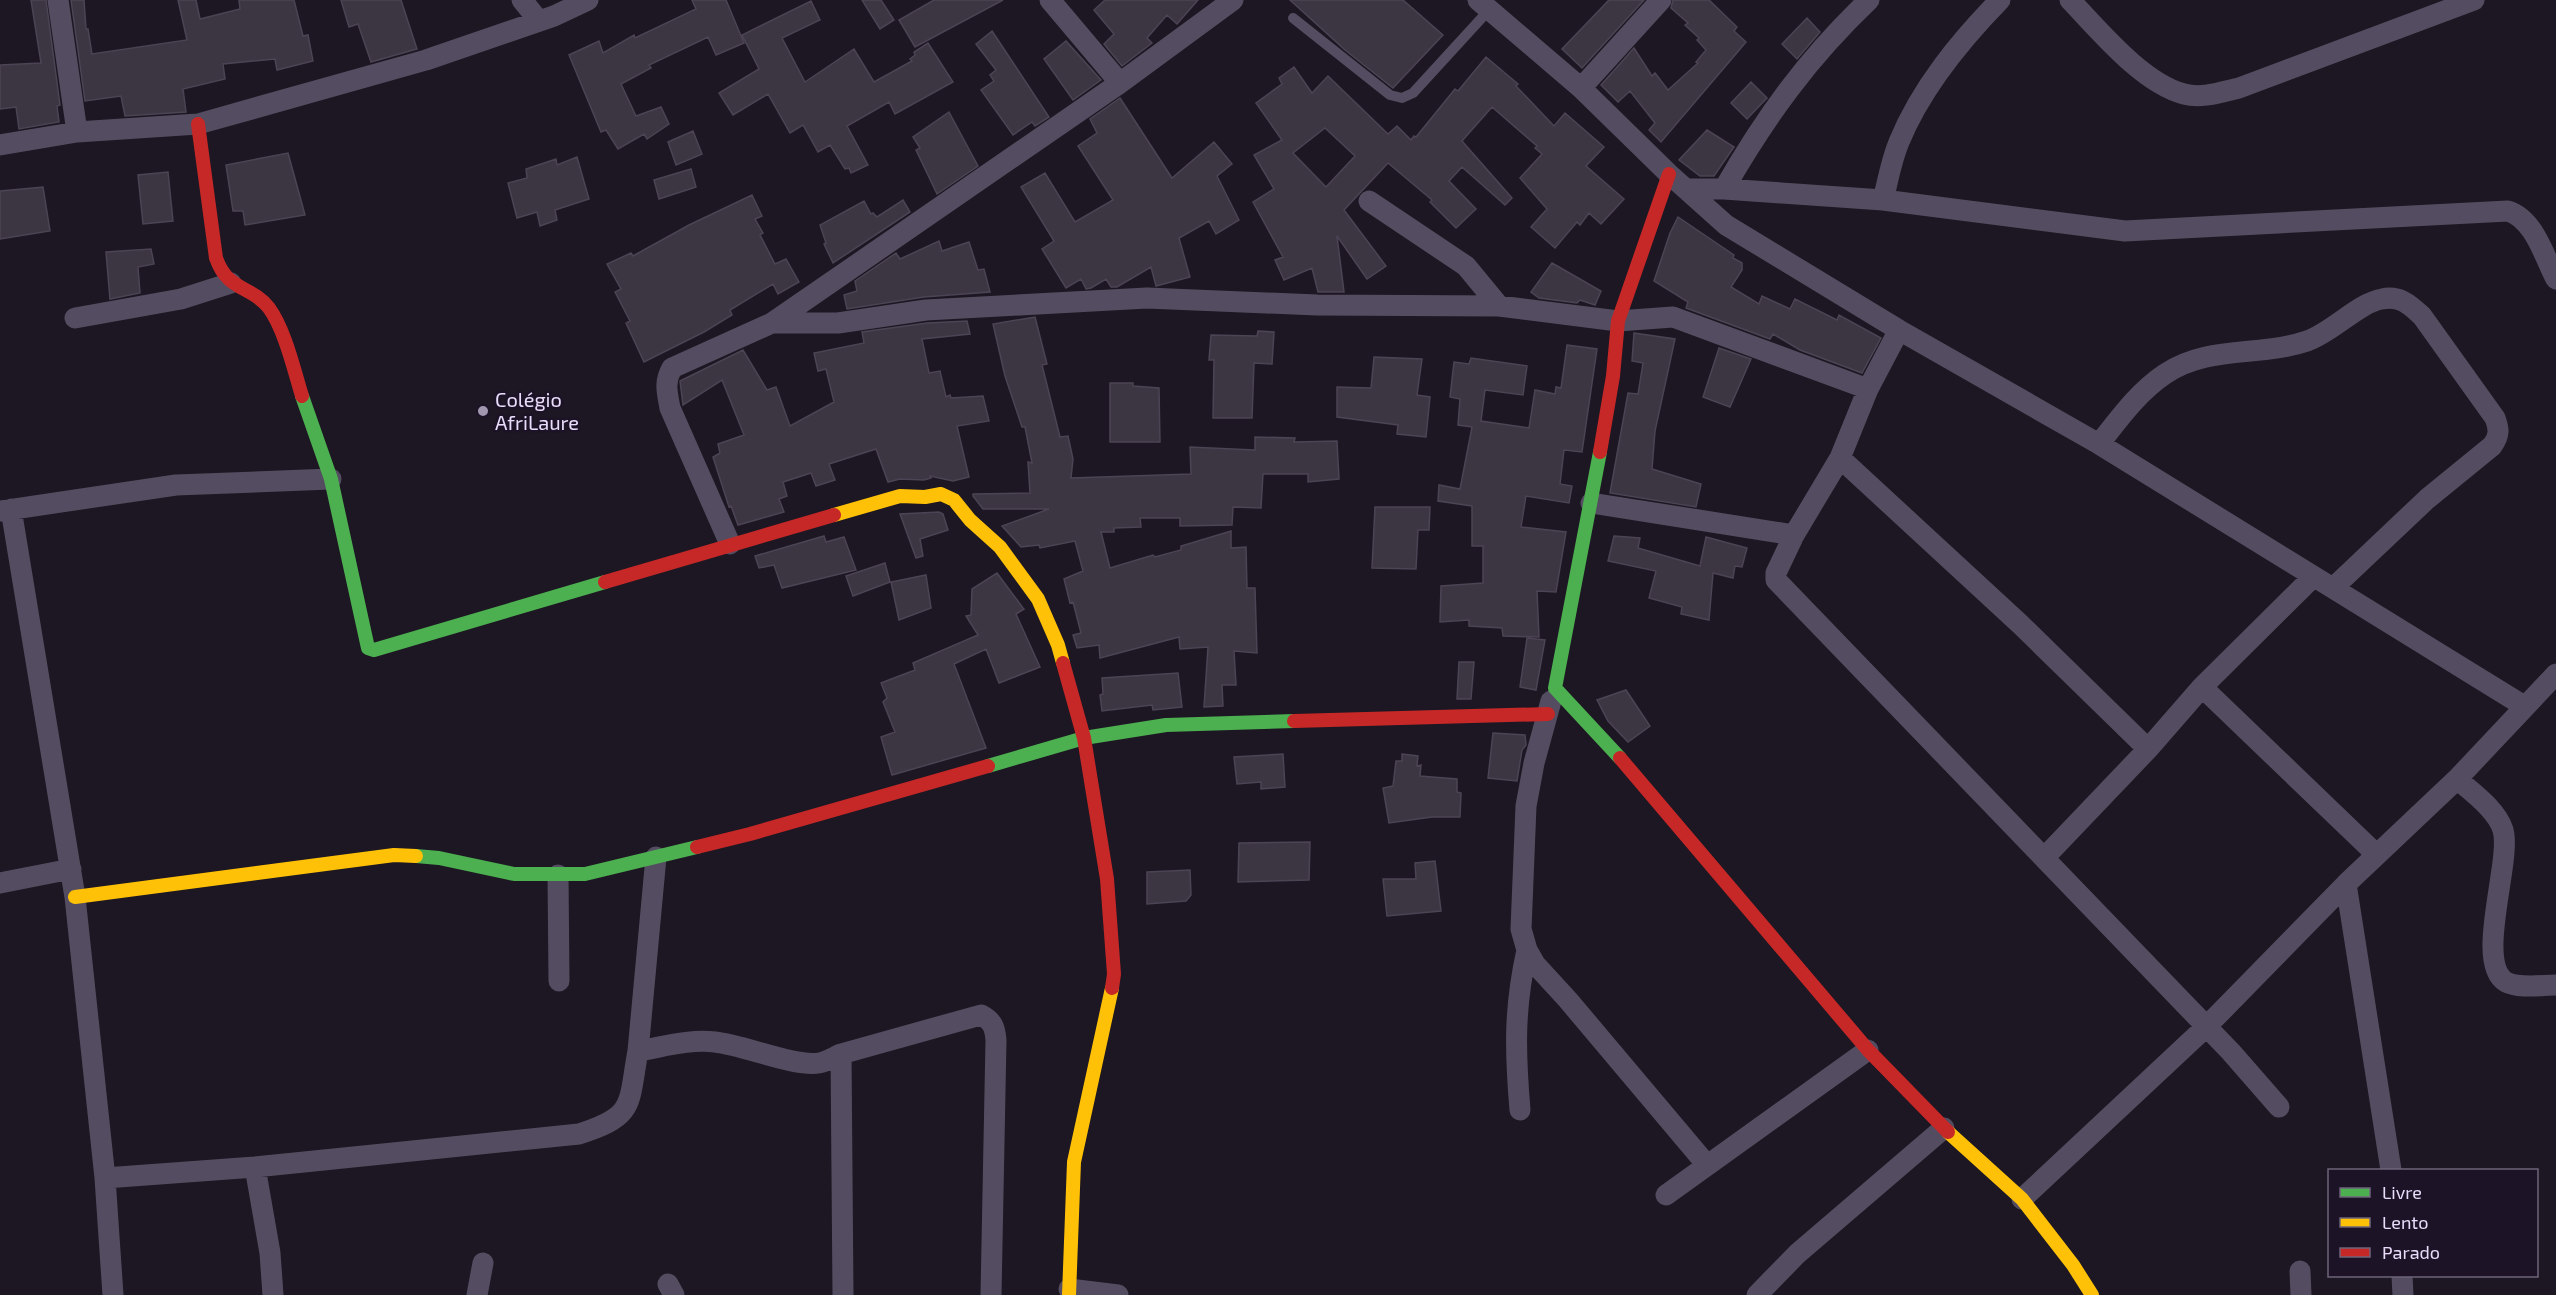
<svg xmlns="http://www.w3.org/2000/svg" width="2556" height="1295" viewBox="0 0 2556 1295" font-family="'Exo 2',sans-serif">
<style>
.building{fill:#3c3643;stroke:#4c4354;stroke-width:1.5;fill-rule:evenodd}
.lines{fill:none;stroke-linecap:round;stroke-linejoin:round}
.lane{stroke:#544d61;stroke-width:10}
.street{stroke:#544d61;stroke-width:21}
.fast{stroke:#4caf50;stroke-width:14}
.slow{stroke:#ffc107;stroke-width:14}
.jam{stroke:#c62828;stroke-width:14}
.poi-dot{fill:#a198af;stroke:#1c1326;stroke-width:2}
.labels{text-anchor:middle;stroke-width:5;stroke-linejoin:round;paint-order:stroke}
.poi-label{font-size:20px;fill:#e9ddfb;stroke:#1c1326;text-anchor:start}
</style>
<rect width="100%" height="100%" fill="#1c1722"/>
<path class="building" d="M31,0H46L60,105L57,106L59,122L19,129L16,107L0,109V65L41,63Z
M71,0H84L86,29H88L92,54L187,40L178,0H196L200,19L240,9L239,0H294L303,36L308,35L313,61L277,70L275,59L223,64L225,79L183,89L186,112L125,116L121,96L85,101Z
M341,0H401L417,49L371,62L358,24L349,27Z
M692,0H726L744,43L716,55L708,37L649,65L651,68L621,84L636,116L661,107L669,124L647,139L644,134L618,149L606,130L601,132L569,55L599,41L603,53L634,35L635,38L696,9Z
M862,0H881L894,20L880,29Z
M934,0H1003L915,47L899,20Z
M1105,0H1198L1177,24L1167,15L1147,38L1152,43L1122,66L1104,44L1114,34L1094,10Z
M1290,0H1403L1443,35L1393,88L1345,50Z
M1609,0H1644L1582,68L1562,49Z
M1673,0H1709L1737,27L1734,31L1746,42L1661,142L1649,130L1655,123L1630,91L1618,102L1601,85L1634,48L1652,76L1655,73L1668,90L1698,63L1696,62L1706,50L1697,40L1699,38L1685,25L1688,23L1671,8Z
M811,1L820,20L782,38L805,82L854,49L874,82L912,61L910,59L915,55L914,52L928,43L953,82L895,114L889,102L847,126L868,165L851,173L849,168L845,169L830,145L818,152L803,125L790,133L768,94L733,115L719,93L759,69L742,35Z
M1807,18L1820,32L1797,59L1782,44Z
M992,31L1049,117L1035,126L1032,122L1013,135L981,90L994,81L990,75L996,70L976,44Z
M1066,41L1101,80L1073,100L1044,59Z
M1486,57L1518,84L1516,86L1554,126L1565,113L1604,147L1586,166L1624,199L1601,224L1589,213L1580,225L1577,222L1555,248L1531,227L1547,209L1520,178L1542,154L1535,148L1537,146L1492,107L1462,141L1512,198L1505,205L1462,167L1449,181L1476,209L1456,228L1430,202L1432,200L1388,163L1344,210L1386,266L1367,279L1337,236L1344,292H1318L1312,268L1284,280L1275,260L1283,257L1253,202L1274,189L1254,155L1282,140L1256,103L1282,84L1279,78L1294,67L1312,93L1328,76L1388,134L1397,126L1411,140L1414,136L1416,137L1455,89L1458,91ZM1325,128L1355,156L1326,187L1293,153Z
M1751,82L1767,98L1747,119L1731,103Z
M1120,98L1172,178L1214,142L1232,164L1217,176L1239,220L1216,234L1209,221L1179,238L1190,277L1156,286L1151,267L1117,287H1111L1106,279L1091,288L1086,289L1081,279L1066,288L1042,249L1054,241L1021,187L1045,173L1075,222L1113,200L1078,146L1097,133L1090,119Z
M949,112L978,166L937,194L916,150L920,148L913,137Z
M1707,130L1734,147L1714,176H1700L1679,160Z
M693,131L702,154L676,165L668,142Z
M288,153L305,215L245,225L243,211H233L226,165Z
M577,157L589,199L555,210L557,220L540,226L537,212L517,218L508,183L527,178L526,169L556,159L557,165Z
M691,169L696,187L659,199L654,180Z
M168,172L173,221L143,224L138,175Z
M43,187L50,231L0,239V191Z
M752,195L762,216L755,219L763,233L760,235L775,264L786,259L799,282L778,294L773,284L730,310L732,315L704,332L644,362L626,323L630,321L615,292L621,289L607,264L631,253L633,256L689,225Z
M903,200L910,212L833,263L824,244L826,243L820,225L864,201L871,214L873,213L877,217Z
M1678,217L1734,255L1733,258L1742,263V270L1731,287L1759,304L1762,296L1790,309L1795,299L1837,320L1839,315L1881,338L1862,373L1800,350L1773,334L1770,339L1686,308L1688,302L1654,281L1670,233Z
M939,241L942,251L969,242L978,270L984,269L990,292L924,297L847,309L844,295L857,291L855,281L896,253L900,259Z
M151,249L154,264L138,267L140,293L110,299L106,252Z
M1552,263L1601,291L1595,305L1580,300L1577,303L1539,298L1531,292Z
M1035,317L1047,364L1042,365L1060,437L1068,436L1073,459L1071,478L1191,474L1190,447L1255,450V437L1295,438L1294,442L1337,441L1339,479L1308,482V474H1263L1261,508L1233,507L1232,525L1180,526V518H1140L1141,527L1114,528V532H1101L1110,568L1153,555L1155,557L1181,550V546L1231,531V548L1246,547L1247,588H1255L1257,653L1234,651L1236,685H1222L1223,706L1204,707L1208,647L1180,649L1179,637L1100,658L1099,645L1077,648L1073,635L1081,633L1073,602L1070,603L1064,579L1083,571L1075,541L1040,548L1039,545L1021,547L1002,526L1049,509H983L973,496V494L1030,493L1028,462L1032,463L1025,427H1022L1005,376L993,324Z
M967,321L970,334L922,339L929,373L940,371L946,397L950,395L951,398L983,396L989,421L957,426L969,477L953,481L930,476L931,478L924,480L900,479L888,482L876,449L829,464L835,480L816,486L811,473L783,482L787,496L779,499L784,512L738,525L731,506L729,507L713,457L720,453L718,444L744,435L722,380L683,405L680,381L743,350L767,390L776,387L790,426L834,402L826,369L818,371L814,353L864,343L862,332L927,323Z
M1258,331L1274,332L1272,364L1254,363L1252,418H1213L1214,360H1209L1211,335L1257,336Z
M1634,333L1675,339L1655,431L1652,469L1701,484L1696,507L1610,493L1628,393L1638,394L1643,363L1632,361Z
M1567,345L1597,349L1582,452L1564,450L1560,484L1572,486L1569,503L1526,496L1521,527L1566,532L1556,592L1537,591L1539,637L1503,636L1502,628L1469,626V620L1440,622L1441,586L1483,583V546H1472V506L1438,501L1439,485L1460,489L1472,427L1458,425L1460,399L1450,397L1454,362L1469,364L1471,358L1527,366L1523,395L1485,390L1481,421L1529,428L1535,390L1555,394L1556,387L1561,388Z
M1719,348L1751,359L1730,407L1703,397Z
M1374,357L1422,359L1417,395L1430,397L1426,437L1397,434L1398,425L1337,417V387L1371,388Z
M1110,383H1133V386L1159,388L1160,442H1110Z
M1375,507H1430L1429,530H1418L1416,569L1372,568Z
M939,512L943,514L948,530L920,539L923,556L916,558L900,514Z
M824,536L826,542L844,537L856,570L782,588L774,565L759,568L755,556Z
M1614,536L1640,538L1638,548L1700,566L1706,537L1747,548L1742,567L1735,566L1733,578L1713,573L1709,620L1681,614L1682,607L1649,598L1656,571L1608,561Z
M885,563L890,582L853,596L846,576Z
M997,573L1023,608L1024,609L1016,614L1040,667L999,683L986,649L954,664L986,748L892,775L881,737L895,732L883,702L887,698L881,683L915,670L913,663L978,635L966,616L971,615L972,589Z
M926,575L931,608L899,620L891,582Z
M1527,638L1545,640L1536,690L1520,687Z
M1459,662H1474L1471,699H1457Z
M1178,673L1182,707L1153,710L1152,705L1102,711L1100,695L1103,694L1102,678Z
M1626,690L1650,726L1628,742L1608,721L1597,700Z
M1493,733L1525,735L1526,745L1522,750L1517,781L1488,778Z
M1283,754L1285,787L1261,789V782L1237,784L1234,757Z
M1402,754L1418,756L1417,766L1421,765L1420,776L1457,779V792L1461,793L1460,817H1432L1389,823L1383,788L1393,786L1396,761H1402Z
M1310,842L1309,880L1238,882L1239,843Z
M1435,861L1441,911L1387,916L1383,879H1416L1415,863Z
M1190,870L1191,895L1186,901L1147,904V872Z"/>
<g class="lines">
<path class="lane" d="M1293,18L1390,95L1402,98L1413,93L1489,10"/>
<path class="street" d="M58,0L77,132
M522,0L539,21
M1050,0L1120,83
M1478,0L1581,88L1669,174L1726,225L1899,330L2099,444L2524,706
M2070,0C2099,30 2142,83 2184,94C2202,99 2221,92 2239,88L2474,0
M1581,88L1661,0
M0,145L77,132L198,124L426,60L554,16L588,0
M1686,189H1724L1883,200L2125,231L2508,211C2534,219 2544,256 2556,279
M1724,189C1766,116 1808,58 1869,0
M1883,200C1888,181 1891,161 1899,142C1921,88 1960,41 2000,0
M1369,201L1466,266L1499,306
M75,318L181,299L231,283
M772,323H838L926,310L1147,298L1317,305L1499,306L1618,321L1673,317L1868,389
M1899,330L1868,389L1840,458L1794,535L1776,573V580L2231,1052L2279,1107
M2099,444C2119,419 2138,392 2165,374C2207,345 2260,357 2307,341C2333,332 2358,303 2382,299C2400,295 2410,305 2422,316L2495,418C2499,429 2500,435 2492,446L2427,499L2333,588
M1840,458L2020,624L2148,749
M1591,503L1794,535
M11,509L75,897L105,1178L113,1295
M0,511L176,485L331,479
M730,544L670,408C667,392 664,382 672,368L772,323L1120,83L1233,0
M2202,687L2377,855
M1551,701L1534,763L1526,806L1521,929L1527,950L1535,964L1568,1000L1707,1165
M2457,779C2472,792 2497,810 2503,830C2512,861 2474,963 2506,982C2519,989 2542,985 2556,985
M2044,858L2148,749L2202,687L2313,577
M558,875L559,981
M0,883L71,869
M2346,884L2391,1170
M638,1051L656,857
M841,1054L843,1295
M1520,1110C1515,1051 1514,1008 1527,950
M255,1167L270,1253L273,1295
M105,1178L255,1167L579,1134C636,1116 628,1105 638,1051C663,1047 689,1039 715,1042C744,1045 794,1067 819,1063C826,1062 834,1057 841,1054L981,1015C993,1021 995,1028 996,1040L991,1295
M1666,1195L1868,1050
M2022,1199L2207,1026L2346,884L2457,779L2556,674
M2300,1271L2301,1295
M2402,1276L2403,1295
M668,1284L674,1295
M1069,1289L1118,1295
M477,1295L483,1263
M1757,1295L1797,1254L1944,1128"/>
<path class="fast" d="M302,396L331,479L368,648L374,650L605,582
M1600,452L1555,688L1620,758
M988,766L1084,738L1166,725L1294,721
M416,856L439,858L514,874H585L697,847"/>
<path class="slow" d="M834,515L900,496L925,497L941,494L954,500L970,520L1000,547L1038,599L1058,645L1063,663
M75,897L394,855L416,856
M1948,1132L2022,1199L2073,1265L2092,1295
M1069,1295L1074,1162L1112,988"/>
<path class="jam" d="M198,124L216,258C228,292 251,285 269,308C285,330 294,370 302,396
M1600,452L1613,376L1618,321L1669,174
M605,582L834,515
M1063,663L1084,738L1107,879L1114,974L1112,988
M1294,721L1548,714
M1620,758L1868,1050L1948,1132
M697,847L750,834L988,766"/>
</g>
<circle class="poi-dot" cx="483" cy="411" r="6"/>
<g class="labels">
<g class="poi-label">
<text x="495" y="407">Colégio<tspan x="495" dy="23">AfriLaure</tspan></text>
</g>
</g>
<rect x="2328" y="1169" width="210" height="108" fill="#1c1326" stroke="#6e647b" stroke-width="1.5"/>
<rect x="2340" y="1188" width="30" height="9" fill="#4caf50" stroke="#6e647b" stroke-width="1.5"/>
<text x="2382" y="1199" font-size="18" fill="#e9ddfb">Livre</text>
<rect x="2340" y="1218" width="30" height="9" fill="#ffc107" stroke="#6e647b" stroke-width="1.5"/>
<text x="2382" y="1229" font-size="18" fill="#e9ddfb">Lento</text>
<rect x="2340" y="1248" width="30" height="9" fill="#c62828" stroke="#6e647b" stroke-width="1.5"/>
<text x="2382" y="1259" font-size="18" fill="#e9ddfb">Parado</text>
</svg>
